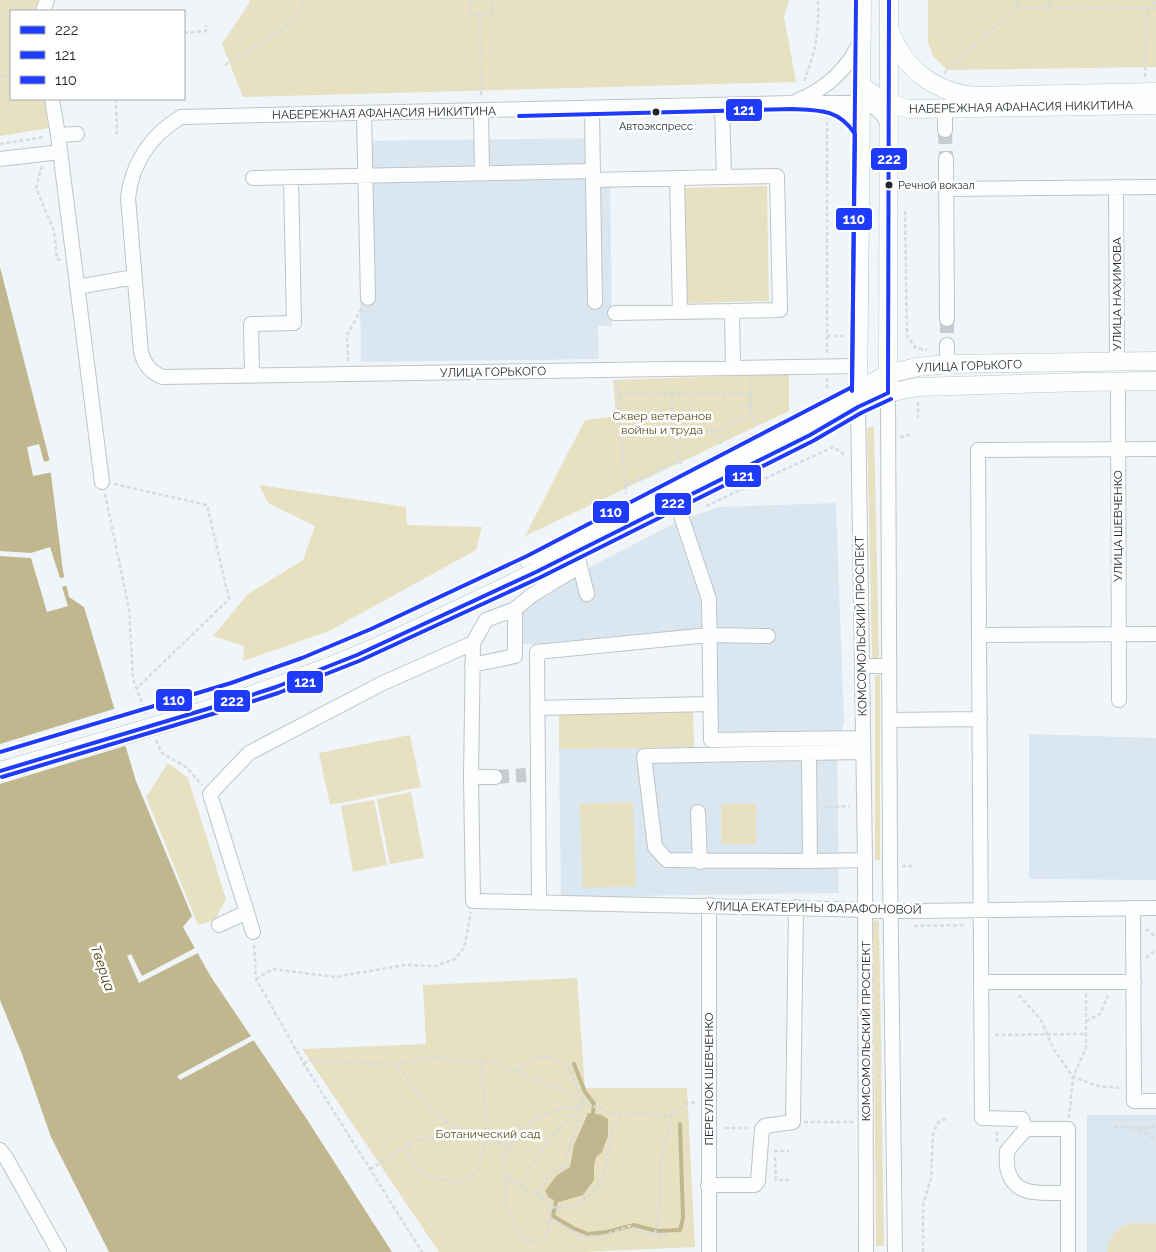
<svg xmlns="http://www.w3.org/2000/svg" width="1156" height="1252" viewBox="0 0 1156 1252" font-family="Raleway,sans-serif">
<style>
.built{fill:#dbe7f0}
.green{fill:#e7e1c1}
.water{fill:#c1b78f}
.pier{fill:#f0f5fa}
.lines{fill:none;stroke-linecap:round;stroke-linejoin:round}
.stream{stroke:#c1b78f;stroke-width:4}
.minor-tunnel{stroke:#c6ccd1;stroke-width:14;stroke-dasharray:14 7;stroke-linecap:butt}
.minor-casing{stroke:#bec4c9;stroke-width:16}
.major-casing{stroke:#bec4c9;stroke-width:19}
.path{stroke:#d8dbdc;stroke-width:2.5;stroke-dasharray:4 2.5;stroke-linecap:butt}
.minor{stroke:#fdfefe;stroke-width:14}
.major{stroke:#fdfefe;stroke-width:18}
.major-bridge-casing{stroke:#bec4c9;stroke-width:19;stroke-linecap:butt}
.major-bridge{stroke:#fdfefe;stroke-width:18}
.bus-1-casing{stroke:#fff;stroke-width:8}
.bus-2-casing{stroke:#fff;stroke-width:8}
.bus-3-casing{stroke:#fff;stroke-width:8}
.bus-1{stroke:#1f3bff;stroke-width:4}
.bus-2{stroke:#1f3bff;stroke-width:4}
.bus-3{stroke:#1f3bff;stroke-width:4}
.bus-dot{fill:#1e272d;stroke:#fff;stroke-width:2}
.labels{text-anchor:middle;stroke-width:5;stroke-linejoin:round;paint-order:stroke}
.bus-label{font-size:11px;fill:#1e272d;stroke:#fff}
.street-label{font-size:12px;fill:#1e272d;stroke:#fff}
.park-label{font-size:12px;fill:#5b4f20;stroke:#fff}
.water-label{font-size:14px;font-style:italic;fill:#473b08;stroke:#fff}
.line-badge{stroke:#fff;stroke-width:2}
.badge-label{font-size:14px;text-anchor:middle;font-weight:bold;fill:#fff}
</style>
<rect width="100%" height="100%" fill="#f0f5fa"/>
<path class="built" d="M598,138V177H610L612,326H598L599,359L361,362L358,141Z
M836,503L844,722L837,745L839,893L561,897L559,749L708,747L707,639L523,644L519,604L677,522L718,507Z
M1029,734L1156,738V880L1029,879Z
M1087,1115H1156V1252H1087Z"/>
<path class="green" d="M0,0H39L36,11H11V99H45L49,128L0,136Z
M248,0H789L784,17L796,82L243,97L222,44L250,2Z
M928,0H1156V67L947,70L933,56L928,43Z
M767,186L769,301L687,303L685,188Z
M789,374V411L525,536L585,420L616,416L613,380Z
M874,426L879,659H872L867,428Z
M259,485L406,507L407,525L482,527L476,550L329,631L243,661L244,646L213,636L248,594L303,560L315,526L268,503Z
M875,675H880V860H875Z
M693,712L694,747L559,749V714Z
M410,735L421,787L330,805L319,753Z
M168,763L188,778L226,899L215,920L198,925L146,797Z
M411,792L424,858L390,864L377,799Z
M374,800L387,865L353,872L341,806Z
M633,802L636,886L583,888L580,804Z
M721,804H756V844H721Z
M879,920L884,1246H876L873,921Z
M577,978L585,1088H687L695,1247L584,1252H439L302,1049L426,1044L423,985Z
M1129,1223H1156V1252H1107C1109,1238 1116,1229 1129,1223Z"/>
<path class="water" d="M0,267L49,458L63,571L69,597L84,607L136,781L192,916L183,927L211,977L308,1121L392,1252H109L51,1137L22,1054L0,1000Z
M588,1113L602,1115L608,1119V1136L602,1152L596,1157L594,1165V1180L583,1195L559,1202L549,1198L545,1191L556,1176L570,1167L574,1145Z"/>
<path class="pier" d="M39,444L44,462L51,460L53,472L33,476L27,447Z
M50,547L60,578L67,577L69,585L62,587L68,606L47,612L31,558L0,556V551L31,553Z
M117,708L128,745L0,784V744Z
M197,947L200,952L139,983L127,956L131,954L142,976Z
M253,1035L256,1039L180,1080L177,1076Z"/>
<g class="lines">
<path class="stream" d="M574,1064L585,1092L594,1104L593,1114
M556,1201L553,1216L573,1228L588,1234L607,1232L634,1225L657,1231L680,1230L683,1218L680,1124"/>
<path class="minor-tunnel" d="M945,130L946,159
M947,319V345
M495,777L526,775"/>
<g class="minor-casing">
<path id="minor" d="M43,11L47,0
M52,99L58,135L77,134
M797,101C826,89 848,69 861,40
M830,105L849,116L861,132
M722,106L724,177L777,176L780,310L732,311
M592,108L593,180L724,177
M945,110V130
M481,111L482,173
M364,113L368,298
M58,135L102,482
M0,159L60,152
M946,159L947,319
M253,178L593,171
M677,178L680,312
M593,180L595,302
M1116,187L1117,361
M946,189L1156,187
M77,287L134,277
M615,313L732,311L733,368
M947,345V364
M858,366L163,377C151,373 144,364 141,352L128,198C132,163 151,135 181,117L792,103H861C875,105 883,112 888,125
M252,376L251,324L294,323L291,177
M1118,381L1119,700
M888,393L890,866L895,1252
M858,407L865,860L866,1252
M676,501L709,599L711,740L863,738
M580,566L587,594
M979,635L978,450L1156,449
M473,643L471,777L473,901L914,911L1156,908
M472,665L515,656V609L532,595L580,566L576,552
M862,666H889
M537,708L710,704
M889,720L980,719
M863,752L644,756L655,847L667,860L810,861L865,860
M809,753L810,861
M471,777H495
M698,812L700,862
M539,902L537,652L709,635L768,636
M709,905V1252
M1133,908L1134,1101H1156
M219,925L247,912
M253,932L210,794L249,753L383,683L473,643L486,620L515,609
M981,982H1134
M1026,1129L1022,1119L982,1118L979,635L1156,634
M0,1150L6,1158L59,1252
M708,1185H755L758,1181L762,1129L765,1126L793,1122L796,907
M1068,1193C1045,1192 1016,1199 1008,1171C1006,1165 1007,1157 1007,1151L1026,1129H1068V1252"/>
</g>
<g class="major-casing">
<path id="major" d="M891,33C905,70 936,93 976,96L1156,92
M861,86L885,102L909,109L1156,105
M888,385L889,0
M858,399L862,0
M530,562L750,446L823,410L888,374L917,367L947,364L1156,361
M538,571L810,435L858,407L888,393L917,387L1084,382L1156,381"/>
</g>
<path class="path" d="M470,0V14L493,13L492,0
M1018,0V8H1156L1153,0
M1050,0V8
M480,13L481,97
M184,33L206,31V25
M225,65C245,53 301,25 304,0
M944,73L1009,14L1018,8
M0,77L11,75
M1145,77L1147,8
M804,81C816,51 819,32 818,0
M115,133H117L116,99
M0,144L44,137
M42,166L36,188L54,231L57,259L62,261
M905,211L907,336L916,348L927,350
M827,336H843
M827,353V118
M348,361L347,335L362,308
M827,378V390
M751,379V414L758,425
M617,382L626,494
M618,394H752
M672,394V421
M918,402V418
M741,406H752
M666 428a7 7 0 1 1 14 0a7 7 0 1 1-14 0Z
M680,428L715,432L721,444
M621,430L666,428
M715,432L751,414
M673,435L681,466
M900,437L910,435
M114,484L207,505L229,599L136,689
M626,485L680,460
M105,494L129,609L133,679L146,714
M706,506L833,447L845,455
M156,740L162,753L186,767L202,785
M822,808L849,806
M902,866H913
M914,926L965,925
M1146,929L1156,937
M254,945L256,979L304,1064L422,1252
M1146,958L1156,950
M256,979L273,969L335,977L404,965L435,966L455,959L464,948L471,912
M1019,995L1041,1020L1053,1048L1073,1077L1098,1086L1122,1088
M1086,1021L1100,1014L1108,995
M995,1035L1086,1034
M480,1061L486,1115L485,1138L510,1146
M304,1064L309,1060L396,1064
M516,1069C531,1083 549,1084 567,1091C573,1094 579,1099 584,1102
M1069,1118L1073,1077L1086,1048V993
M804,1122H854
M1114,1127L1138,1128L1156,1140
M725,1128H749
M1138,1128L1156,1127
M469,1139L431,1110L396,1064L432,1057L466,1061H492L507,1070L516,1069L536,1057H551L569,1069L585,1103
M997,1142V1130
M409,1145L408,1154C412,1159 416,1168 422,1172C435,1183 464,1185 476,1171C483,1162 483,1150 487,1139
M774,1151H789
M775,1157L776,1180H789
M370,1169L418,1139H469L506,1135H517
M507,1175L505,1202L514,1224L526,1242L538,1240L548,1235L550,1219
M520,1185L547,1142L579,1107L582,1115L568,1152L565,1166L551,1172L539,1191L540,1195
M552,1207C575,1211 598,1193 605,1171C610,1158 608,1142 613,1129C615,1124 619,1120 621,1116
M655,1234L659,1213L660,1164L672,1115
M668,1235L645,1234L630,1226L602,1236L582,1237L572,1231L550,1219V1212L552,1207L540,1195L525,1189L507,1175L503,1165C505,1159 507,1152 510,1146C520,1126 541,1112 563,1109C572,1107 578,1108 585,1103L621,1116L641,1113L656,1117L672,1115L688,1103L697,1102
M923,1252V1206L931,1178L933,1134L939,1121L947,1119"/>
<use href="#minor" class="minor"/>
<use href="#major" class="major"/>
<g class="major-bridge-casing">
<path id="major-bridge" d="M0,771C103,741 207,713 307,675C385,646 460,608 536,572"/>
</g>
<use href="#major-bridge" class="major-bridge"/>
<g class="bus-1-casing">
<path id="bus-1" d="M888,393L889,0
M0,771L227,703L276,687L357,655L536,572L810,435L858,407L888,393"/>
</g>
<g class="bus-2-casing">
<path id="bus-2" d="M519,116L792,109C819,110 839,109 855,134L852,391
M2,777L229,709L278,693L359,661L539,578L813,441L861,413L891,399"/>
</g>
<g class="bus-3-casing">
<path id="bus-3" d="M0,752L231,683L302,658L371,629L527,556L852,387L856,0"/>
</g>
<use href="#bus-1" class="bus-1"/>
<use href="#bus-2" class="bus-2"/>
<use href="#bus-3" class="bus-3"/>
</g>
<g class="bus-dot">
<circle cx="656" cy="112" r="4.5"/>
<circle cx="889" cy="185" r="4.5"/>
</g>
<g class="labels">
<g class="bus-label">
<text x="656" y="130">Автоэкспресс</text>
<text x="898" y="189" text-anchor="start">Речной вокзал</text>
</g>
<g class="street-label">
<text transform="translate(1021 107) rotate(-1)" y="4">НАБЕРЕЖНАЯ АФАНАСИЯ НИКИТИНА</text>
<text transform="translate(384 113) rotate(-1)" y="4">НАБЕРЕЖНАЯ АФАНАСИЯ НИКИТИНА</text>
<text transform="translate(1117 294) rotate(-90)" y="4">УЛИЦА НАХИМОВА</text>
<text transform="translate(969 366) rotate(-2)" y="4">УЛИЦА ГОРЬКОГО</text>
<text transform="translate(493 372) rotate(-1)" y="4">УЛИЦА ГОРЬКОГО</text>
<text transform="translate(1118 526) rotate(-90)" y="4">УЛИЦА ШЕВЧЕНКО</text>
<text transform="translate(861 626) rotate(-91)" y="4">КОМСОМОЛЬСКИЙ ПРОСПЕКТ</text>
<text transform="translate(814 908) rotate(1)" y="4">УЛИЦА ЕКАТЕРИНЫ ФАРАФОНОВОЙ</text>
<text transform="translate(866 1031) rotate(-90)" y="4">КОМСОМОЛЬСКИЙ ПРОСПЕКТ</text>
<text transform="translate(709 1079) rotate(-90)" y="4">ПЕРЕУЛОК ШЕВЧЕНКО</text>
</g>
<g class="park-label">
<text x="662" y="420">Сквер ветеранов<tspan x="662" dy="14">войны и труда</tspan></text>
<text x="488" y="1138">Ботанический сад</text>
</g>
<g class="water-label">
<text transform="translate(103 968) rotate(71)" y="5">Тверца</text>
</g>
</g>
<g class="line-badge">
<rect x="725" y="98" width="38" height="24" rx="5" fill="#1f3bff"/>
<rect x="870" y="147" width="38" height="24" rx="5" fill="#1f3bff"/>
<rect x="835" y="207" width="38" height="24" rx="5" fill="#1f3bff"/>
<rect x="724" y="464" width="38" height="24" rx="5" fill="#1f3bff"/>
<rect x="654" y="492" width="38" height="24" rx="5" fill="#1f3bff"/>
<rect x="592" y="500" width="38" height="24" rx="5" fill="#1f3bff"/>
<rect x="286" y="670" width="38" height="24" rx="5" fill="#1f3bff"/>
<rect x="155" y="688" width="38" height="24" rx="5" fill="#1f3bff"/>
<rect x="213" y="689" width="38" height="24" rx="5" fill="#1f3bff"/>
</g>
<g class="badge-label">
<text x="744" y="115">121</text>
<text x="889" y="164">222</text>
<text x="854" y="224">110</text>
<text x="743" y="481">121</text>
<text x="673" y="508">222</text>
<text x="611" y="517">110</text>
<text x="305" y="687">121</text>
<text x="174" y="705">110</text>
<text x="232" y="706">222</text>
</g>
<rect x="10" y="10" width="175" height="90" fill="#ffffff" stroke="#a5a9ab"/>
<rect x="20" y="26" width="25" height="8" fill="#1f3bff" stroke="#a5a9ab"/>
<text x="55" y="35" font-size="15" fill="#1e272d">222</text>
<rect x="20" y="51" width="25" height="8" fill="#1f3bff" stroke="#a5a9ab"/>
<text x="55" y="60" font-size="15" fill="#1e272d">121</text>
<rect x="20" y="76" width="25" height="8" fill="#1f3bff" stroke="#a5a9ab"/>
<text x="55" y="85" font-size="15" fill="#1e272d">110</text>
</svg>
